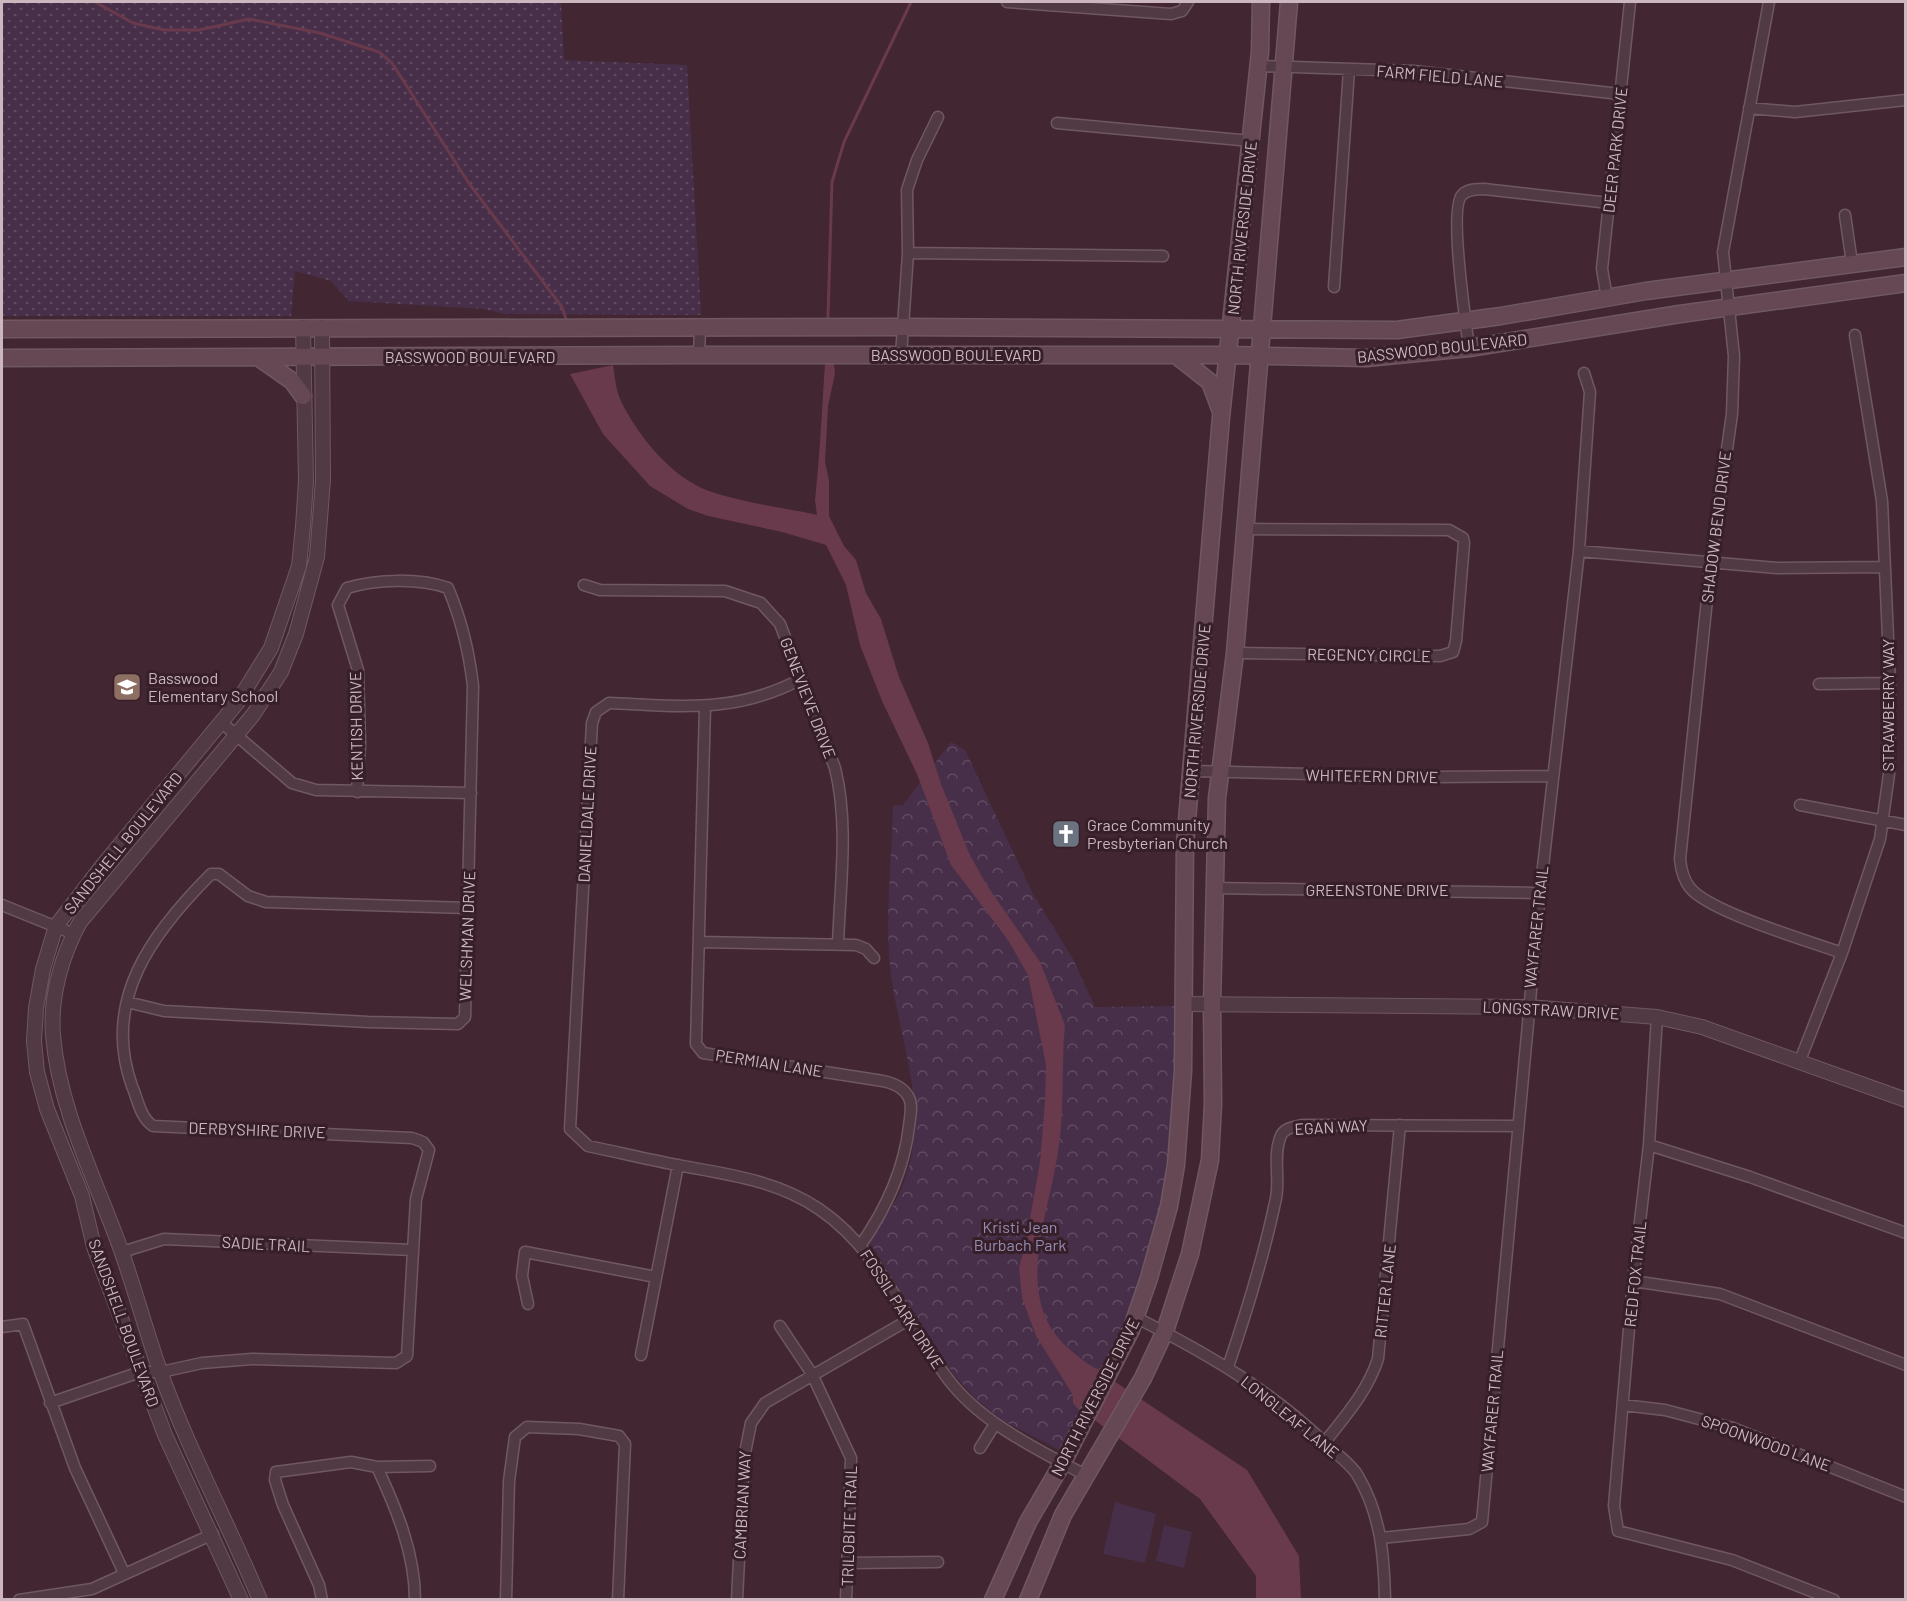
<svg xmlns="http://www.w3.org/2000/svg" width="1907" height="1601" viewBox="0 0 1907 1601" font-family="Barlow,sans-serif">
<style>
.grass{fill:url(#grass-dots)}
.park{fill:url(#park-crowns)}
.pitch{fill:#482f49}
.water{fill:#69394c}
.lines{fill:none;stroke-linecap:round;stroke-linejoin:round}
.stream{stroke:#69394c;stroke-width:3}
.minor-casing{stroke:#6f5862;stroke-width:13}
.tertiary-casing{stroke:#6f5862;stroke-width:16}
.secondary-casing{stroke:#6f5862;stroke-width:19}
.minor{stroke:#523a44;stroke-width:10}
.tertiary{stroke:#523a44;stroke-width:14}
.secondary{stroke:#654853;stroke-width:16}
.labels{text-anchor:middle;stroke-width:6;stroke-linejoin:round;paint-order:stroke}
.street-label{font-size:16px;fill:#ccb7bf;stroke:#371f29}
.poi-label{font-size:16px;fill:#ccb7bf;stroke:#371f29;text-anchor:start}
.park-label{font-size:16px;fill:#958bb1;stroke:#371f29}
</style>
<defs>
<pattern id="grass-dots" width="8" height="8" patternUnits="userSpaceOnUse" patternTransform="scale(1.5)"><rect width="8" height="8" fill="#482f49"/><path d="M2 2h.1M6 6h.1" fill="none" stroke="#614b61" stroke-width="1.8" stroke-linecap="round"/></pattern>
<pattern id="park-crowns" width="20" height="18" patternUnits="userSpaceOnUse" patternTransform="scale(1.5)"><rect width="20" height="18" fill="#482f49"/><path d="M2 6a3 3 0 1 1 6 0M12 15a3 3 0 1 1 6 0" fill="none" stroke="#614b61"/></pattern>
</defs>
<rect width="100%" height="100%" fill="#422632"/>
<path class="grass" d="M2,2H561L564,60L687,65L701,315L505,314L484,309L349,301L331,281L295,271L291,316H2Z"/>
<path class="park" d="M951,742L965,750L1033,894L1073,959L1095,1007L1175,1006C1175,1057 1175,1110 1168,1161C1154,1263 1112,1358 1062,1447L1057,1449L1002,1420L977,1400L954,1375L870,1243C879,1225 892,1210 900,1192C936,1109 895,1038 889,956C886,908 892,854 893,806L903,805Z"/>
<path class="pitch" d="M1115,1502L1156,1514L1145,1563L1103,1554Z
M1164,1525L1192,1532L1184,1568L1156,1561Z"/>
<path class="water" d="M834,362L835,374L828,406L825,462L829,480V516L844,546L856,560L866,593L881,619L899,677L928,743L941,784L969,853L986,884L1040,962L1065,1025C1061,1067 1065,1110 1058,1152C1049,1215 1012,1297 1067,1347C1079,1358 1093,1369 1109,1374L1108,1377L1247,1470L1299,1556L1301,1599H1256V1576L1200,1499L1089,1416L1087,1420L1073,1403V1395L1036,1336L1022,1298L1019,1267L1025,1247L1040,1162L1045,1101L1046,1065L1028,975L1008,940L951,865L917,774L882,701L860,645L846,585L826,545L782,532L708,516L688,509L650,486L603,434L570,374L613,365C615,377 616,391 621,401C638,436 672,478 709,491C743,503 782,507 817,515L815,500C820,454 822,408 825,363Z"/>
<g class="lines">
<path class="stream" d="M95,2L133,23L164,30H199L249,19L320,33L379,52L392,63L468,182L562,307L566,319
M828,317L832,182L844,142L911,2"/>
<g class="minor-casing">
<path id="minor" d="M1007,2L1171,14L1182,11L1188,2
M1769,2L1723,252L1734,356L1732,414L1711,561L1680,859C1681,870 1683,880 1691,889C1713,913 1806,940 1842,953
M1259,66L1414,71L1620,94
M1749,108L1795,112L1906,100
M1057,123L1251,141
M1845,215L1852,263
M908,253L1163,256
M1334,287L1349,70
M1607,298L1602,269L1630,2
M1469,348C1466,325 1449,208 1462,195C1468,189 1477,189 1484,189L1609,203
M699,355L700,329
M901,356L908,253L907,190L917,160L938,117
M1579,551L1777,568L1884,567
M584,585L600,590L725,591L761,603L780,624L835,768C849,824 840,886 838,944
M1235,653L1440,656L1453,652L1456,641L1464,543L1463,538L1449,530L1244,529
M801,679C735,714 681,706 609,703L596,712L592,723L570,1129L588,1146C617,1152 647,1159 677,1165C726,1174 776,1180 819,1209C881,1251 905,1321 948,1379C981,1423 1037,1449 1085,1475
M1819,684L1890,683
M705,707L696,1044L703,1053L883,1081C893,1083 904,1087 909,1098C913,1106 910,1117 909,1126C904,1171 886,1209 860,1246
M221,722L292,783L316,790L471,793
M1193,771L1432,777L1552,776
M1800,805L1906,825
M1214,888L1540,893
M2,905L74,934
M700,942L856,945L866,949L874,958
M127,1002L164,1011L368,1022L458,1024L465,1017L473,686C469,651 462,621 448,588C419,578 377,579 347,588L338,605L358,670L360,745L357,792
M1657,1017L1649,1145L1633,1281L1614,1506L1618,1531L1732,1560L1834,1600
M1799,1063L1842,953L1880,839L1889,774L1890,683L1882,501L1855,335
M1649,1145L1750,1177L1906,1233
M122,1252L164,1239L412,1250
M1633,1281L1720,1294L1906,1365
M528,1304L522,1276L525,1252L656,1277
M1137,1318C1206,1353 1274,1392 1329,1447C1339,1456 1352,1465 1358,1476C1381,1515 1384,1556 1385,1600
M780,1326L812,1374L851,1458L846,1600
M2,1327L23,1324L75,1468L124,1573
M641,1355L678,1165
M1228,1367C1247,1311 1264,1256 1276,1198C1280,1178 1273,1157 1280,1138C1283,1128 1293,1127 1302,1125L1516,1126
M50,1403L140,1372H161L202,1363L252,1359L396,1363L407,1356L416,1199L429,1150L423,1142L412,1138L153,1126C140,1117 138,1100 132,1086C101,1000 153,932 211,874H219L248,896L266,902L468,908
M1623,1405L1665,1410L1733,1428L1906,1497
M1325,1442C1346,1415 1367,1392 1378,1359L1400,1125
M980,1448L995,1424
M377,1467C396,1508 415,1553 415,1600
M1381,1538L1469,1529L1482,1522L1540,893L1579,551L1590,392L1584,373
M848,1563L938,1562
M19,1600L92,1589L213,1534
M322,1600L319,1585L283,1505L275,1480L276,1472L351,1462L377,1467L430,1466
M506,1600L509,1481L515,1437L527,1427L579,1429L619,1436L625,1444L618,1600
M737,1600L744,1458L751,1423L765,1403L910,1319"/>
</g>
<g class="tertiary-casing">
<path id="tertiary" d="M1183,1004L1528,1007L1657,1017L1702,1027L1906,1100
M241,1600L165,1435L94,1247L82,1196L47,1109L37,1072L34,1041L36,1008L43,969L56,926L103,865L237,703L271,648L299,566L303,526L306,481L303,327
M260,1600C228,1523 188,1449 160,1371C146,1331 135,1290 121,1250C96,1180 59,1110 53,1035C50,996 62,955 80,922L253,715L281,672L296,634L317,557L323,480L322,327"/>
</g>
<g class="secondary-casing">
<path id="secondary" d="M2,329L905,327L1397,330L1501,316L1646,291L1906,257
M1177,356L1210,382L1220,409
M2,358L699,355H1230L1366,358L1469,348L1680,314L1906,283
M259,358L292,381L303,396
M993,1600L1028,1522L1063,1462L1131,1330L1149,1278L1169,1206L1176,1165L1183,1071L1185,844L1221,417L1260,52L1261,2
M1028,1600L1063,1515L1143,1378L1165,1331L1190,1254L1210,1160L1213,1104L1212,1004L1217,798L1235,653L1289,2"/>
</g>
<use href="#minor" class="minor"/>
<use href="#tertiary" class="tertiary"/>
<use href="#secondary" class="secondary"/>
</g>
<defs>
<g id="school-square" transform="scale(1.5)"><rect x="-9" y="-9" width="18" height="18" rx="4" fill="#8d6e63" stroke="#371f29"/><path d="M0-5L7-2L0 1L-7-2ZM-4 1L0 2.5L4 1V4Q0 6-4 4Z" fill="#fff"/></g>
<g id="church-square" transform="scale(1.5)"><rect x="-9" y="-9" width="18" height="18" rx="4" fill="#6b7280" stroke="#371f29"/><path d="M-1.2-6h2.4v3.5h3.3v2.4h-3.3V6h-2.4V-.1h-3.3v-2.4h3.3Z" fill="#fff"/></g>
</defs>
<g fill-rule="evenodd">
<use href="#school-square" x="127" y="687"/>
<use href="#church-square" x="1066" y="834"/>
</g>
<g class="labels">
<g class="street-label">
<text transform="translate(1440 76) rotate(5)" y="6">FARM FIELD LANE</text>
<text transform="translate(1615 150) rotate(-84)" y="6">DEER PARK DRIVE</text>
<text transform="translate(1242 228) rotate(-84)" y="6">NORTH RIVERSIDE DRIVE</text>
<text transform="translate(1442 348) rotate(-6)" y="6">BASSWOOD BOULEVARD</text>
<text x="956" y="361">BASSWOOD BOULEVARD</text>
<text x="470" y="363">BASSWOOD BOULEVARD</text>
<text transform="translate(1716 527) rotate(-83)" y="6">SHADOW BEND DRIVE</text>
<text transform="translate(1369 655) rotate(1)" y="6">REGENCY CIRCLE</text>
<text transform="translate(808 698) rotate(69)" y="6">GENEVIEVE DRIVE</text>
<text transform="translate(1888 705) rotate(-90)" y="6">STRAWBERRY WAY</text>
<text transform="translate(1197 711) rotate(-85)" y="6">NORTH RIVERSIDE DRIVE</text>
<text transform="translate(356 726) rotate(-91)" y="6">KENTISH DRIVE</text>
<text transform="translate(1372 776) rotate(1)" y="6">WHITEFERN DRIVE</text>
<text transform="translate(587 814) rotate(-87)" y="6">DANIELDALE DRIVE</text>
<text transform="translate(123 843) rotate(-51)" y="6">SANDSHELL BOULEVARD</text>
<text x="1377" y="896">GREENSTONE DRIVE</text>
<text transform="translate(1536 927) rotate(-84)" y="6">WAYFARER TRAIL</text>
<text transform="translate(467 936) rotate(-88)" y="6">WELSHMAN DRIVE</text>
<text transform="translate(1551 1010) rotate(3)" y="6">LONGSTRAW DRIVE</text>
<text transform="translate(769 1063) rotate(9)" y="6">PERMIAN LANE</text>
<text transform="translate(1331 1127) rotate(-3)" y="6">EGAN WAY</text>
<text transform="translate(257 1130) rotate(2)" y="6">DERBYSHIRE DRIVE</text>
<text transform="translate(266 1244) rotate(3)" y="6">SADIE TRAIL</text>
<text transform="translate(1635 1274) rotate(-84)" y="6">RED FOX TRAIL</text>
<text transform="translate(1385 1291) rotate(-84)" y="6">RITTER LANE</text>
<text transform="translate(902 1309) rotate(57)" y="6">FOSSIL PARK DRIVE</text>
<text transform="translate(124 1323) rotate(70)" y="6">SANDSHELL BOULEVARD</text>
<text transform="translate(1095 1397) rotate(-63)" y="6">NORTH RIVERSIDE DRIVE</text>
<text transform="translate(1492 1411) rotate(-85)" y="6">WAYFARER TRAIL</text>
<text transform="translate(1290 1417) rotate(39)" y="6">LONGLEAF LANE</text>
<text transform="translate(1766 1443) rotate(20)" y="6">SPOONWOOD LANE</text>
<text transform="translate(742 1505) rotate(-87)" y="6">CAMBRIAN WAY</text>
<text transform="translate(849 1526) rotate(-88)" y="6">TRILOBITE TRAIL</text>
</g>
<g class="poi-label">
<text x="148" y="684">Basswood<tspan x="148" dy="18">Elementary School</tspan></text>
<text x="1087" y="831">Grace Community<tspan x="1087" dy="18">Presbyterian Church</tspan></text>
</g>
<g class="park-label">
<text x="1020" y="1233">Kristi Jean<tspan x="1020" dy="18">Burbach Park</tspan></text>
</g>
</g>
<rect width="1907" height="1601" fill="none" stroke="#ccb7bf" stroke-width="6"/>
</svg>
